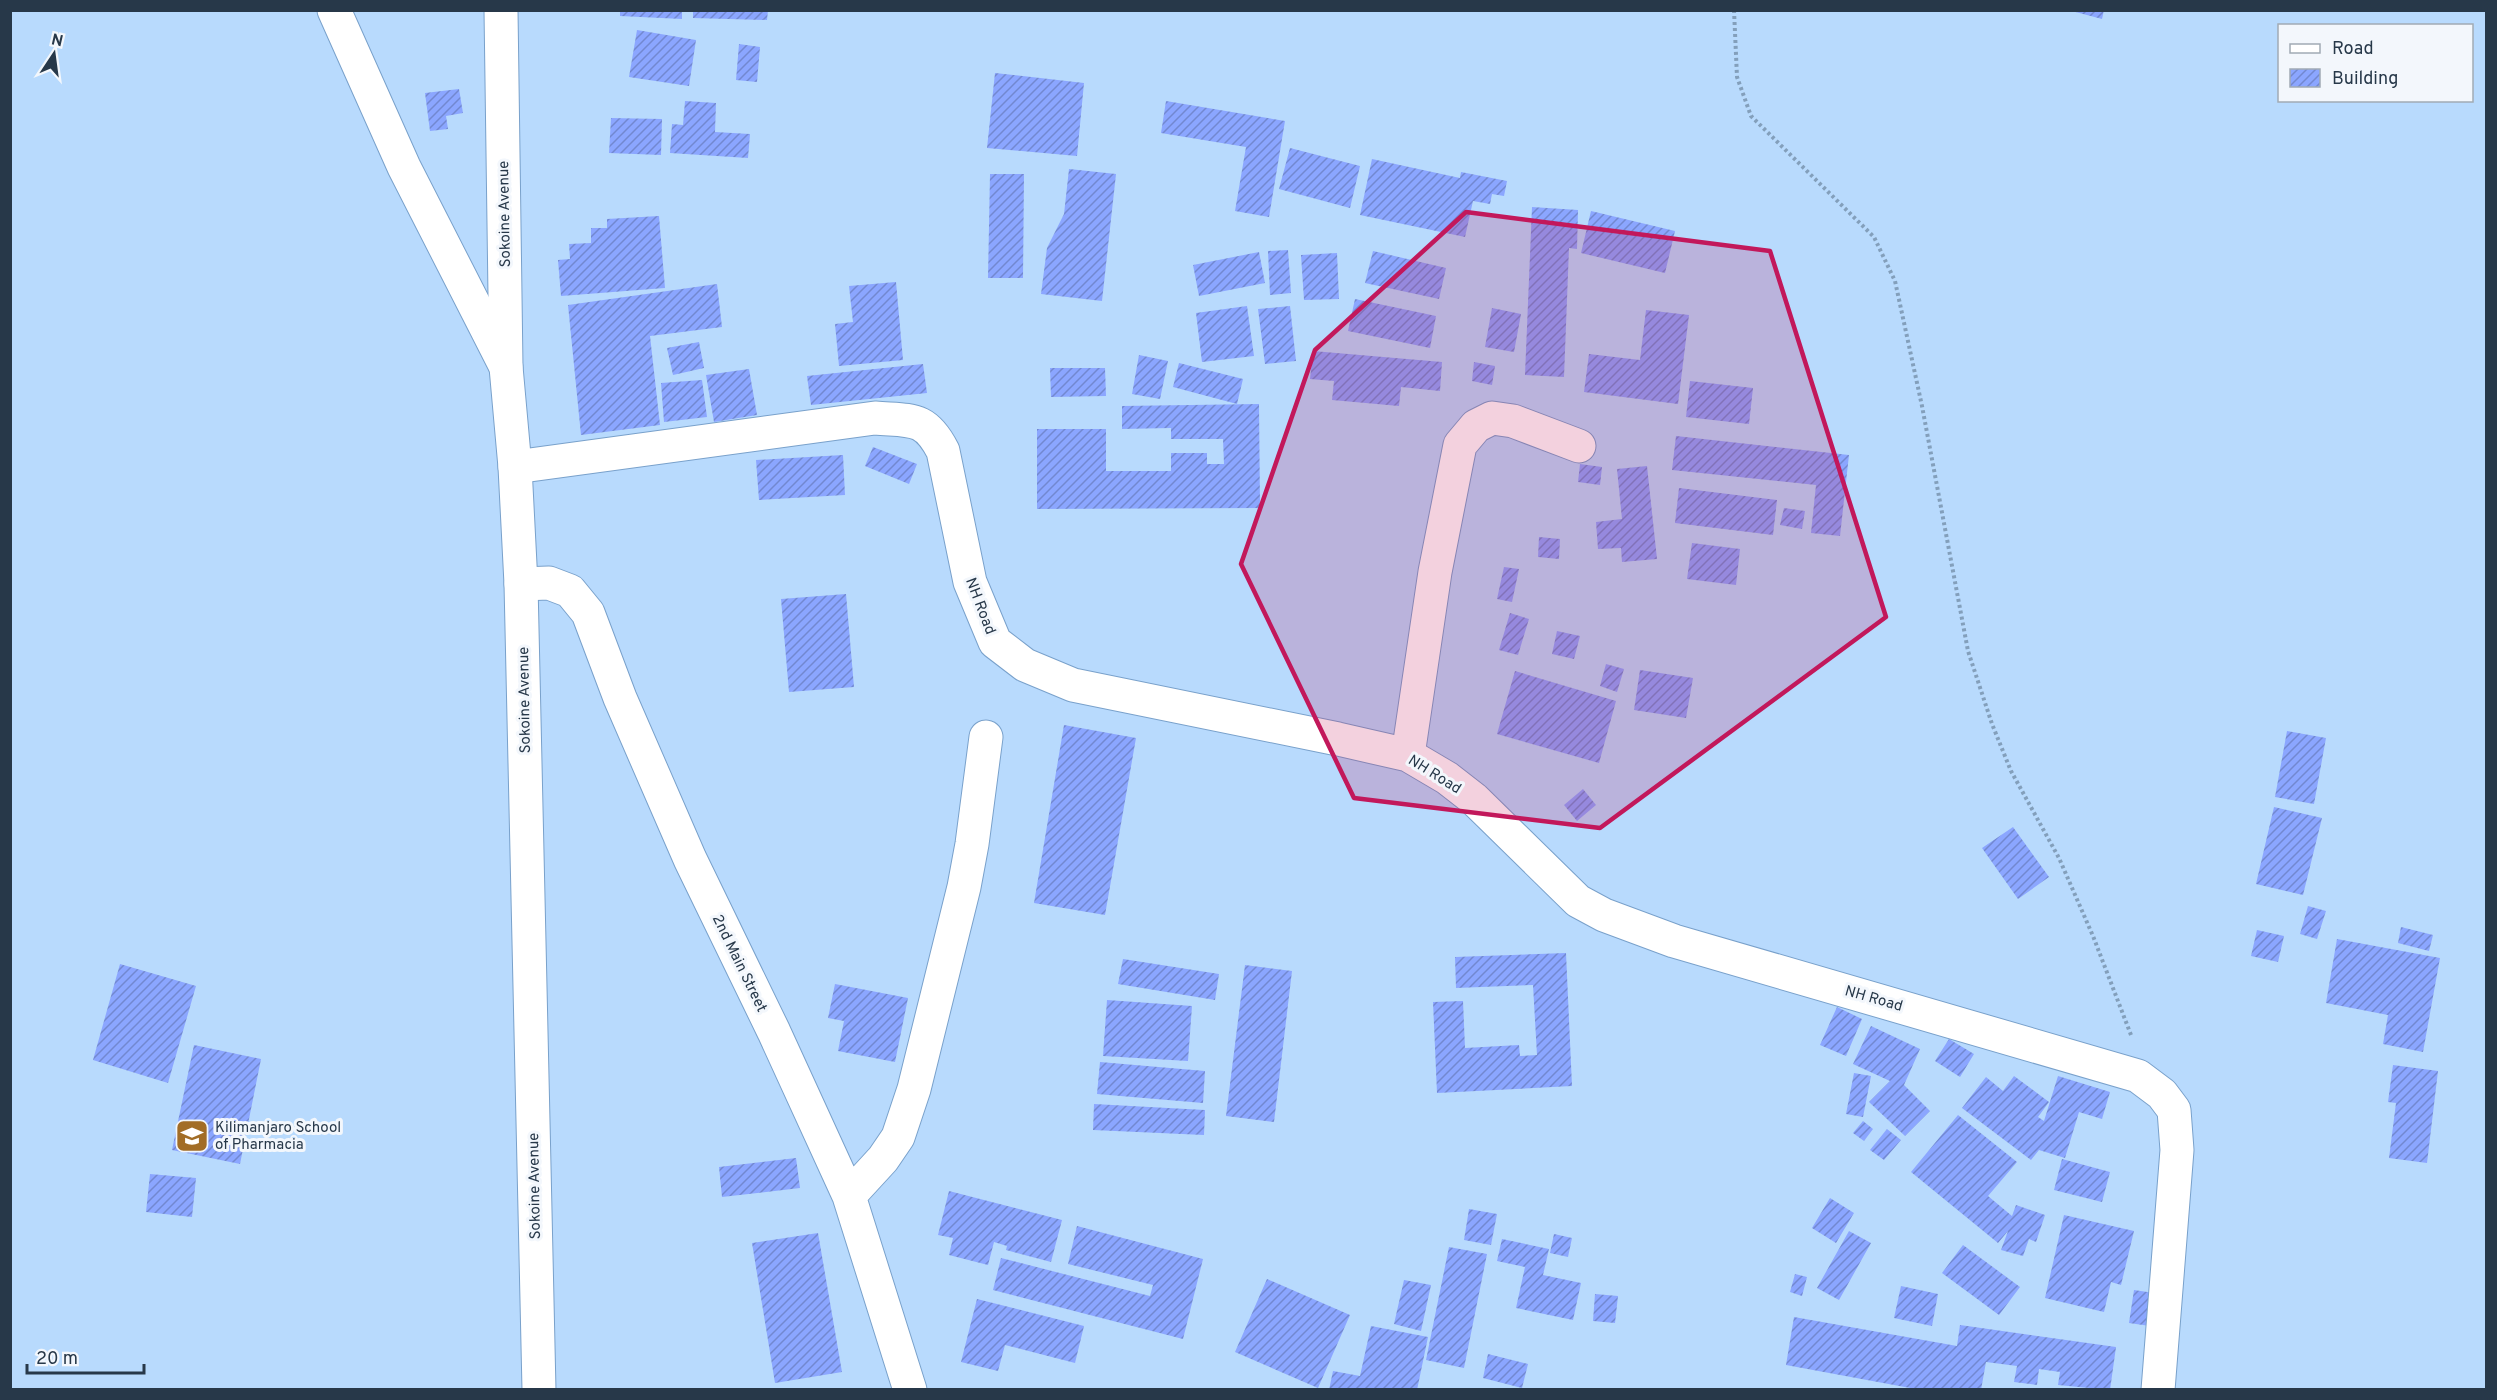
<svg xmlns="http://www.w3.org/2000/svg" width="2497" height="1400" viewBox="0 0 2497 1400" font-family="Overpass,sans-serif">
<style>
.building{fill:url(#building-hatch)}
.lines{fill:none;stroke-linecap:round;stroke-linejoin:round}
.minor-casing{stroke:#79a1cb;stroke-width:35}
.tertiary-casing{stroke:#79a1cb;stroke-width:35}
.path{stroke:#839fbb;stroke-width:4;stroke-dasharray:3 3;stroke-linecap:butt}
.minor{stroke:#fff;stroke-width:33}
.tertiary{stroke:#fff;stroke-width:33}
.marked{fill:#c2185b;fill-opacity:0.2;stroke:#c2185b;stroke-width:4.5;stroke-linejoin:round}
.labels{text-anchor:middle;stroke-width:6;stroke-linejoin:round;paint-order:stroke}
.street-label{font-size:15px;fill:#273849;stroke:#f3f7fc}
.poi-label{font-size:15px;fill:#273849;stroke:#f3f7fc;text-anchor:start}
</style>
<defs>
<pattern id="building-hatch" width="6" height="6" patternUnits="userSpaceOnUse" patternTransform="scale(1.5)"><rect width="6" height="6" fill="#8ba6ff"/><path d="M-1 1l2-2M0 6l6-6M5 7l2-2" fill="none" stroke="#7288d0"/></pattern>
</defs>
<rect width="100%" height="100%" fill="#b8dafd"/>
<path class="building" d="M620,10H682V19L620,16Z
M693,10H768L767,20L693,18Z
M2068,10H2104L2102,19Z
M637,30L696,40L689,86L629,77Z
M739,44L760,47L757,82L736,80Z
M995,73L1084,83L1077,156L987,148Z
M459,89L463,113L446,116L448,129L430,131L425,93Z
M685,101L716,103L715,132L750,134L748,158L670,153L672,124L683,125Z
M1166,101L1285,121L1269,217L1235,211L1246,147L1161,133Z
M611,118L662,119L661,155L609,153Z
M1290,148L1360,166L1350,208L1279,189Z
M1372,159L1460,178L1461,172L1507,181L1504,196L1492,194L1490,204L1473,201L1465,237L1360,215Z
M1069,169L1116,174L1102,301L1041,294L1047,248L1064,214Z
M990,174H1024L1023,278H988Z
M1532,207L1578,210L1577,249L1569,248L1564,377L1525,375Z
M1591,211L1675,231L1665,273L1581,253Z
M659,216L665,288L561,296L558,260L570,259L569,244L591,243V228H607V219Z
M1288,250L1291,293L1270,295L1268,251Z
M1373,251L1446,268L1439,299L1365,283Z
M1259,252L1265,283L1199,296L1193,265Z
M1337,253L1339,299L1304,300L1301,255Z
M896,282L903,360L839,366L835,324L853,322L849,286Z
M717,284L722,327L650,336L660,425L581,435L568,305Z
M1355,299L1436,316L1430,348L1348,331Z
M1247,306L1254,356L1202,362L1196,313Z
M1290,306L1296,361L1265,364L1258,309Z
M1492,308L1521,314L1514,352L1485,347Z
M1646,310L1689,315L1678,404L1584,392L1589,354L1640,360Z
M699,342L704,368L673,375L667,348Z
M1313,351L1442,362L1440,391L1401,387L1399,406L1332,400L1334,381L1310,379Z
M1139,355L1168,361L1160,399L1132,394Z
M1474,362L1495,366L1492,385L1472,381Z
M1179,363L1243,379L1237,404L1173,387Z
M923,364L927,393L811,405L807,376Z
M1050,368H1105L1106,396L1051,397Z
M749,369L757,415L714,422L706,375Z
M702,380L707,417L664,422L661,383Z
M1690,381L1753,388L1749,424L1686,417Z
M1259,404L1260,508L1037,509V429H1106V471H1171V453H1207V464H1224L1223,439H1171V428L1122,429V406Z
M1676,436L1849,455L1840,536L1811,533L1816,485L1672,470Z
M873,447L917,464L909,484L865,466Z
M843,455L845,495L759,500L756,460Z
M1580,464L1602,467L1600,485L1578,482Z
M1647,466L1657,559L1622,562L1621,548L1598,549L1596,522L1622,519L1617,469Z
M1679,488L1777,500L1773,535L1675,523Z
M1784,508L1805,511L1802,529L1780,525Z
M1539,537L1560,539L1559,559L1538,557Z
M1692,543L1740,549L1736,585L1687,579Z
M1504,567L1519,569L1512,602L1497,599Z
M846,594L854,687L789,692L781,599Z
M1510,613L1529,619L1518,655L1499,650Z
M1557,631L1580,636L1574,659L1552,654Z
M1606,664L1624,669L1617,692L1600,686Z
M1640,670L1693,678L1686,718L1634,710Z
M1515,671L1616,701L1599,763L1497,734Z
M1064,725L1136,738L1105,915L1034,903Z
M2287,731L2326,738L2314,804L2275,797Z
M1583,789L1596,805L1577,821L1564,805Z
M2274,807L2322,818L2303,895L2256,884Z
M2013,827L2049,877L2018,899L1982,848Z
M2308,906L2326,911L2317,939L2300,934Z
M2401,927L2433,935L2429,951L2398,943Z
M2257,930L2284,936L2278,962L2251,956Z
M2337,939L2440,958L2423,1052L2383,1044L2388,1015L2326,1003Z
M1566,953L1572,1086L1437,1093L1433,1002L1463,1001L1465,1048L1519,1045L1520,1056L1537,1055L1533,985L1456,988L1455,957Z
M1123,959L1219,974L1215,1000L1118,984Z
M120,964L196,986L168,1083L93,1060Z
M1245,965L1292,971L1274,1122L1226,1116Z
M835,984L908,998L895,1062L838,1051L844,1021L828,1018Z
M1107,1000L1192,1006L1188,1061L1103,1056Z
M1837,1007L1862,1019L1846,1056L1820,1045Z
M1871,1026L1920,1049L1904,1085L1930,1111L1905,1136L1869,1102L1890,1081L1853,1064Z
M1949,1039L1974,1054L1960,1077L1935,1061Z
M194,1045L261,1059L240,1164L172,1150Z
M1100,1062L1205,1071L1203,1103L1097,1094Z
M2393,1065L2438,1071L2427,1163L2389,1158L2396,1103L2388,1102Z
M1854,1073L1871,1076L1863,1117L1846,1114Z
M2014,1076L2049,1102L2038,1117L2044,1121L2058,1076L2110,1092L2102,1119L2079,1112L2065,1158L2039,1150L2031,1160L1962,1108L1986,1077L2003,1091Z
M1094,1104L1205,1110L1204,1135L1093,1130Z
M1958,1115L2017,1162L1988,1196L2012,1216L2016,1205L2045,1215L2036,1242L2029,1239L2023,1256L2001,1250L2008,1231L1998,1243L1911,1172Z
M1863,1121L1873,1129L1864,1141L1853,1133Z
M1887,1129L1901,1140L1884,1160L1870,1150Z
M796,1158L800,1188L722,1197L719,1167Z
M2062,1159L2110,1172L2102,1202L2054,1190Z
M150,1174L196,1178L192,1217L146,1212Z
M949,1191L1062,1220L1051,1262L1006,1250L1007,1246L994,1242L988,1265L949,1255L953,1238L938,1235Z
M1830,1198L1854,1213L1836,1243L1812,1228Z
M1469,1209L1497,1214L1491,1245L1464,1240Z
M2064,1215L2134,1231L2121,1285L2111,1282L2104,1312L2045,1298Z
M1077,1226L1203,1259L1183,1339L993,1290L1001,1258L1150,1296L1153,1285L1068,1264Z
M1849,1231L1871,1243L1839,1300L1817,1288Z
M818,1233L842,1372L775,1383L752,1243Z
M1554,1234L1572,1238L1568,1257L1550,1253Z
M1502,1239L1549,1249L1543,1275L1581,1283L1573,1320L1516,1308L1525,1267L1497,1261Z
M1963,1245L2020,1287L1999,1315L1942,1273Z
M1449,1247L1487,1254L1464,1368L1426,1360Z
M1795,1274L1807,1277L1802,1296L1790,1292Z
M1267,1279L1350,1315L1318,1388L1235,1352Z
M1404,1280L1431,1285L1421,1331L1394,1324Z
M1901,1286L1938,1294L1932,1326L1894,1318Z
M2134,1290L2154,1293L2150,1326L2129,1323Z
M1595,1294L1618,1296L1615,1323L1593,1321Z
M977,1299L1084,1326L1075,1363L1005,1345L998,1371L961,1362Z
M1794,1317L1957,1346L1960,1325L2116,1347L2110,1390L2058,1385L2060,1372L2039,1369L2037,1385L2014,1382L2017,1366L1986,1362L1981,1390H1921L1786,1365Z
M1371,1326L1428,1337L1417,1390H1329L1333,1371L1360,1376Z
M1488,1354L1528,1364L1522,1388L1483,1378Z"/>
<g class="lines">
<g class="minor-casing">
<path id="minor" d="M334,10L404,167L506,367
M515,467L875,418C912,421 925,416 943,451L970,582L995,642L1025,665L1073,685L1338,739L1408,755L1447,778L1474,799L1578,901L1604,915L1674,941L2138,1076L2162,1094L2174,1110L2177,1150L2158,1390
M521,584L549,583L570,591L588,613L620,698L690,859L774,1032L849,1196L910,1390
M1408,755L1435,572L1460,445L1476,426L1492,418L1513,421L1579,446
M849,1196L883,1159L898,1137L914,1089L964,887L972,844L986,737"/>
</g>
<g class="tertiary-casing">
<path id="tertiary" d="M501,10L506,367L515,467L521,584L539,1390"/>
</g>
<path class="path" d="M1734,10L1737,77L1751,116L1874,237L1895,281L1922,406L1968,651L1992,724L2011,771L2059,858L2093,936L2131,1035"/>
<use href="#minor" class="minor"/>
<use href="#tertiary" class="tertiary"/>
</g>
<path class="marked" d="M1466,212L1770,251L1886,617L1600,828L1354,798L1241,564L1315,350Z"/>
<defs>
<g id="school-square" transform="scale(1.725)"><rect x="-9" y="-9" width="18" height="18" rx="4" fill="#a26d26" stroke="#f3f7fc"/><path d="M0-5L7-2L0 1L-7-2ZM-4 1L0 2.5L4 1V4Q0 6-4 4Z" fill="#fff"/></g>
</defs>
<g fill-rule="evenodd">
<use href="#school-square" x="192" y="1136"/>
</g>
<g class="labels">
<g class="street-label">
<text transform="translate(504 214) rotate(-91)" y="5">Sokoine Avenue</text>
<text transform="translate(981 606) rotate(69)" y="5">NH Road</text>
<text transform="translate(524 700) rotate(-91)" y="5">Sokoine Avenue</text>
<text transform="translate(1435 774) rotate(32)" y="5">NH Road</text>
<text transform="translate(740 963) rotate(64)" y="5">2nd Main Street</text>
<text transform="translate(1874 998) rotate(16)" y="5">NH Road</text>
<text transform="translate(534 1186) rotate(-91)" y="5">Sokoine Avenue</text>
</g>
<g class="poi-label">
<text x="215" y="1132">Kilimanjaro School<tspan x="215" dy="17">of Pharmacia</tspan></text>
</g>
</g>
<rect width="2497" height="1400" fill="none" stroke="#273849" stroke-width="24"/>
<rect x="2278" y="24" width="195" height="78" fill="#f3f7fc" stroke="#a1abb4" stroke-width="1.5"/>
<rect x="2290" y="44" width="30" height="9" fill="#ffffff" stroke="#a1abb4" stroke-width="1.5"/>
<text x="2332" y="54" font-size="18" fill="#273849">Road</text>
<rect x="2290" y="69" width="30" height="18" fill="url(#building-hatch)" stroke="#a1abb4" stroke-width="1.5"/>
<text x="2332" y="84" font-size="18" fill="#273849">Building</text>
<g transform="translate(54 54) rotate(13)" stroke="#f3f7fc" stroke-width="4.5" paint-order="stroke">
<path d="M0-4.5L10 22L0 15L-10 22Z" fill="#273849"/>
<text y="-9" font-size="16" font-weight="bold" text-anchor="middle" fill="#273849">N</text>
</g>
<path d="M27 1364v9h117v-9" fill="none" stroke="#273849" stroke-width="3"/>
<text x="36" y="1364" font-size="18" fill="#273849" stroke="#f3f7fc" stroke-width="4.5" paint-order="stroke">20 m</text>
</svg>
